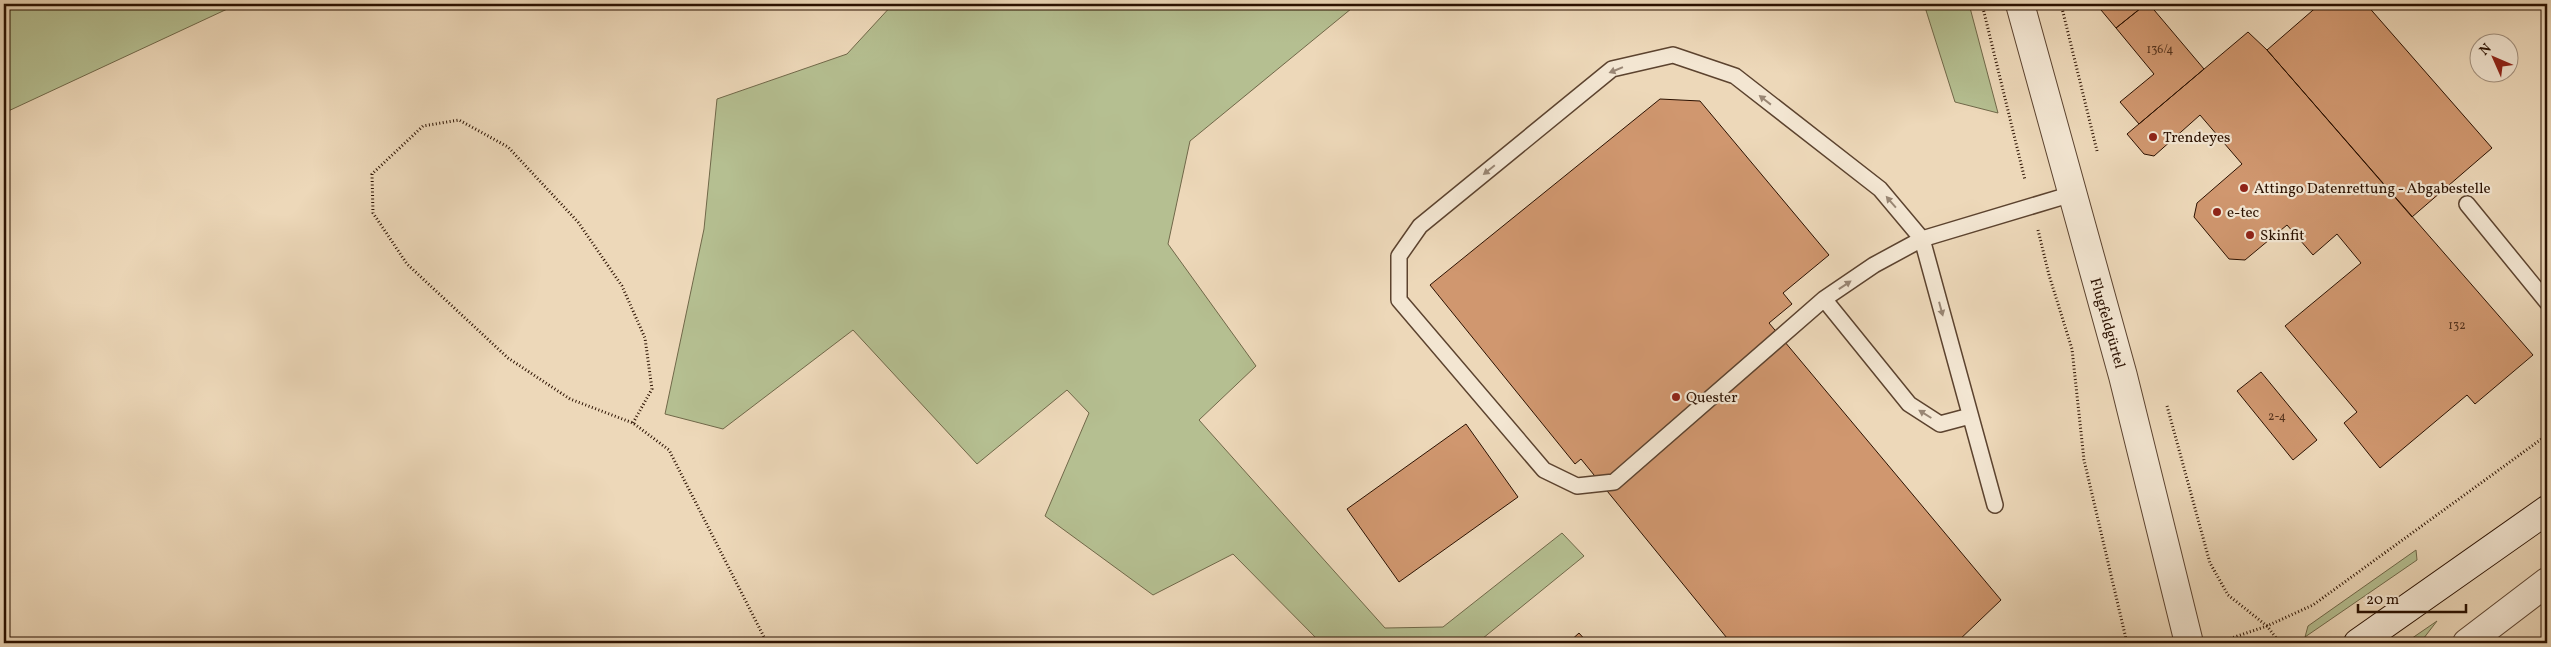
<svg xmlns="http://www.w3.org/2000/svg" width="2551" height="647" viewBox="0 0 2551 647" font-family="Vollkorn,serif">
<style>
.green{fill:#b5bf91;stroke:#706849}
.building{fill:#d0976f;stroke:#2b1101}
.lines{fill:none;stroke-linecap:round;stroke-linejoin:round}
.service-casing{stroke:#5c432f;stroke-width:18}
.minor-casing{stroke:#5c432f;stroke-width:30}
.tertiary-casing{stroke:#5c432f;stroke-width:30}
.secondary-casing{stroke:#2b1101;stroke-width:30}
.path{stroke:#2b1101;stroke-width:3;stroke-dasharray:1 2.5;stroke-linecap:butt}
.service{stroke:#f3e6d2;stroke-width:15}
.minor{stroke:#f3e6d2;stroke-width:28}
.tertiary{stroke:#f3e6d2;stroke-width:28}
.secondary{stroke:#f3e6d2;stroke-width:28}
.oneway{fill:#998674}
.poi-dot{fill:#8f2418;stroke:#f3e6d2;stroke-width:2}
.labels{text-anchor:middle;stroke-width:4.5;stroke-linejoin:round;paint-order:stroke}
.number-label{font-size:12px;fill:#54321c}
.poi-label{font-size:15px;fill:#2b1101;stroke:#f3e6d2;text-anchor:start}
.street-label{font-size:15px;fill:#2b1101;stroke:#f3e6d2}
</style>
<rect width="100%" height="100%" fill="#edd8b9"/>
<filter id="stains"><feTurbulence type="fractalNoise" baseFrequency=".004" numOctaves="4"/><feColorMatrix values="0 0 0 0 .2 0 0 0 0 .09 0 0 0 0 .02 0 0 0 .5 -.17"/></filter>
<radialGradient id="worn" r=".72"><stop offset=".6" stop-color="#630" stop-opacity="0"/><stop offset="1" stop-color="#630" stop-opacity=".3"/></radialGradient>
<path class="green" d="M4,4H238L4,113Z
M893,4H1357L1190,141L1168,244L1256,366L1199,420L1385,628L1443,627L1562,533L1584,556L1477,643H1321L1233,554L1153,595L1045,516L1089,413L1067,390L977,464L853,330L723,429L665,414L704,229L717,99L847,54Z
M1924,4H1969L1998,113L1955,102Z
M2416,550L2417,560L2305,637L2308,626Z
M2437,621L2420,643H2405Z"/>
<path class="building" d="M2096,4H2146L2116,28Z
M2146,4H2149L2204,69L2139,124L2120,102L2154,74L2116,28Z
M2320,4H2366L2492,148L2412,217L2267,50Z
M2248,32L2267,50L2533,355L2475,404L2467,395L2380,468L2344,423L2357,412L2285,326L2361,263L2337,234L2313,255L2287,225L2245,260L2229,259L2194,217L2197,203L2242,164L2200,115L2154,156L2144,154L2127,134Z
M1660,99L1700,101L1829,255L1783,293L1792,304L1769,323L2001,600L1956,643H1731L1581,459L1575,464L1430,285Z
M2261,372L2317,440L2293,460L2237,391Z
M1466,424L1518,497L1399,582L1347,509Z
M1579,633L1588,643H1568Z"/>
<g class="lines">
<g class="service-casing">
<path id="service" d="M2467,204L2547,302
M1824,299L1614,482L1577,486L1544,470L1399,300V256L1420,226L1612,69L1673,55L1735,76L1880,189L1922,239L2072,194
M1970,416L1940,424L1909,404L1824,299L1874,265L1922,239L1995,505"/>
</g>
<g class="minor-casing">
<path id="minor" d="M2467,643L2547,582"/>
</g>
<g class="tertiary-casing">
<path id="tertiary" d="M2020,4L2123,376L2189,643"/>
</g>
<g class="secondary-casing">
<path id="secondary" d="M2358,643L2547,510"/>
</g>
<path class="path" d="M1982,4L2025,180
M2061,4L2097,151
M2038,230L2049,275L2072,349L2084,460L2127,643
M2167,406L2210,563L2228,595L2267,626L2313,605L2547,435
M633,423L652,389L645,338L622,286L578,222L508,147L459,120L423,126L372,174L373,213L407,264L508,358L570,399L633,423L669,450L767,643
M2220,642L2267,626L2280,643"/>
<use href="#service" class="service"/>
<use href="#minor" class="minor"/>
<use href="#tertiary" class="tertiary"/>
<use href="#secondary" class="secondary"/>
</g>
<defs><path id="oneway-solid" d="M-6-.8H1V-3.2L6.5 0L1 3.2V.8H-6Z" transform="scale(1.25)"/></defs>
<g class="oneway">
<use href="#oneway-solid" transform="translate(1616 70) rotate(158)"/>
<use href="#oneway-solid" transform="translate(1765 100) rotate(-142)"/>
<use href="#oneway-solid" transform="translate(1489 170) rotate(141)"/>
<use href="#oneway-solid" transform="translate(1891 202) rotate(-131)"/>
<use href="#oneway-solid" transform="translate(1845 285) rotate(-34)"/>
<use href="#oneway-solid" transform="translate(1941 309) rotate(75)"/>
<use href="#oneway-solid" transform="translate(1925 414) rotate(-148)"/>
</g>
<g class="poi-dot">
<circle cx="2153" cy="137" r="5"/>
<circle cx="2244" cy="188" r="5"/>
<circle cx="2217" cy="212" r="5"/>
<circle cx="2250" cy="235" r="5"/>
<circle cx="1676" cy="397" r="5"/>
</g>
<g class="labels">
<g class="number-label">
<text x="2160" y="53">136/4</text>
<text x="2457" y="329">132</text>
<text x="2277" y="420">2-4</text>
</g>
<g class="poi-label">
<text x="2163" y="142">Trendeyes</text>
<text x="2254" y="193">Attingo Datenrettung - Abgabestelle</text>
<text x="2227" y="217">e-tec</text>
<text x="2260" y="240">Skinfit</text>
<text x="1686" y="402">Quester</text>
</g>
<g class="street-label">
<text transform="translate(2108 323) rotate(74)" y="5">Flugfeldgürtel</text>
</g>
</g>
<rect width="2551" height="647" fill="none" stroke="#edd8b9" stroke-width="20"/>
<rect x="5" y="5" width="2541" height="637" fill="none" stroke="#2b1101" stroke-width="2.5"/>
<rect x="10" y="10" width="2531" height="627" fill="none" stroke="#2b1101"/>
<g transform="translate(2494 58) rotate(315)"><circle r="24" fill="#f3e6d2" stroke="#a3917e"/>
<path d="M0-4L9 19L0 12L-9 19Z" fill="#8f2418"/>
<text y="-8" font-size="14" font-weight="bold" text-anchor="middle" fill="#2b1101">N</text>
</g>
<path d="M2358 604v8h108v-8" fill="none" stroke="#2b1101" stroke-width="2.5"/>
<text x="2366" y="604" font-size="15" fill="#2b1101" stroke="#f3e6d2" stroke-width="4" paint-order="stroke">20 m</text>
<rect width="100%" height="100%" filter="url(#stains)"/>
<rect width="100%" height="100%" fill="url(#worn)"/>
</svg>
